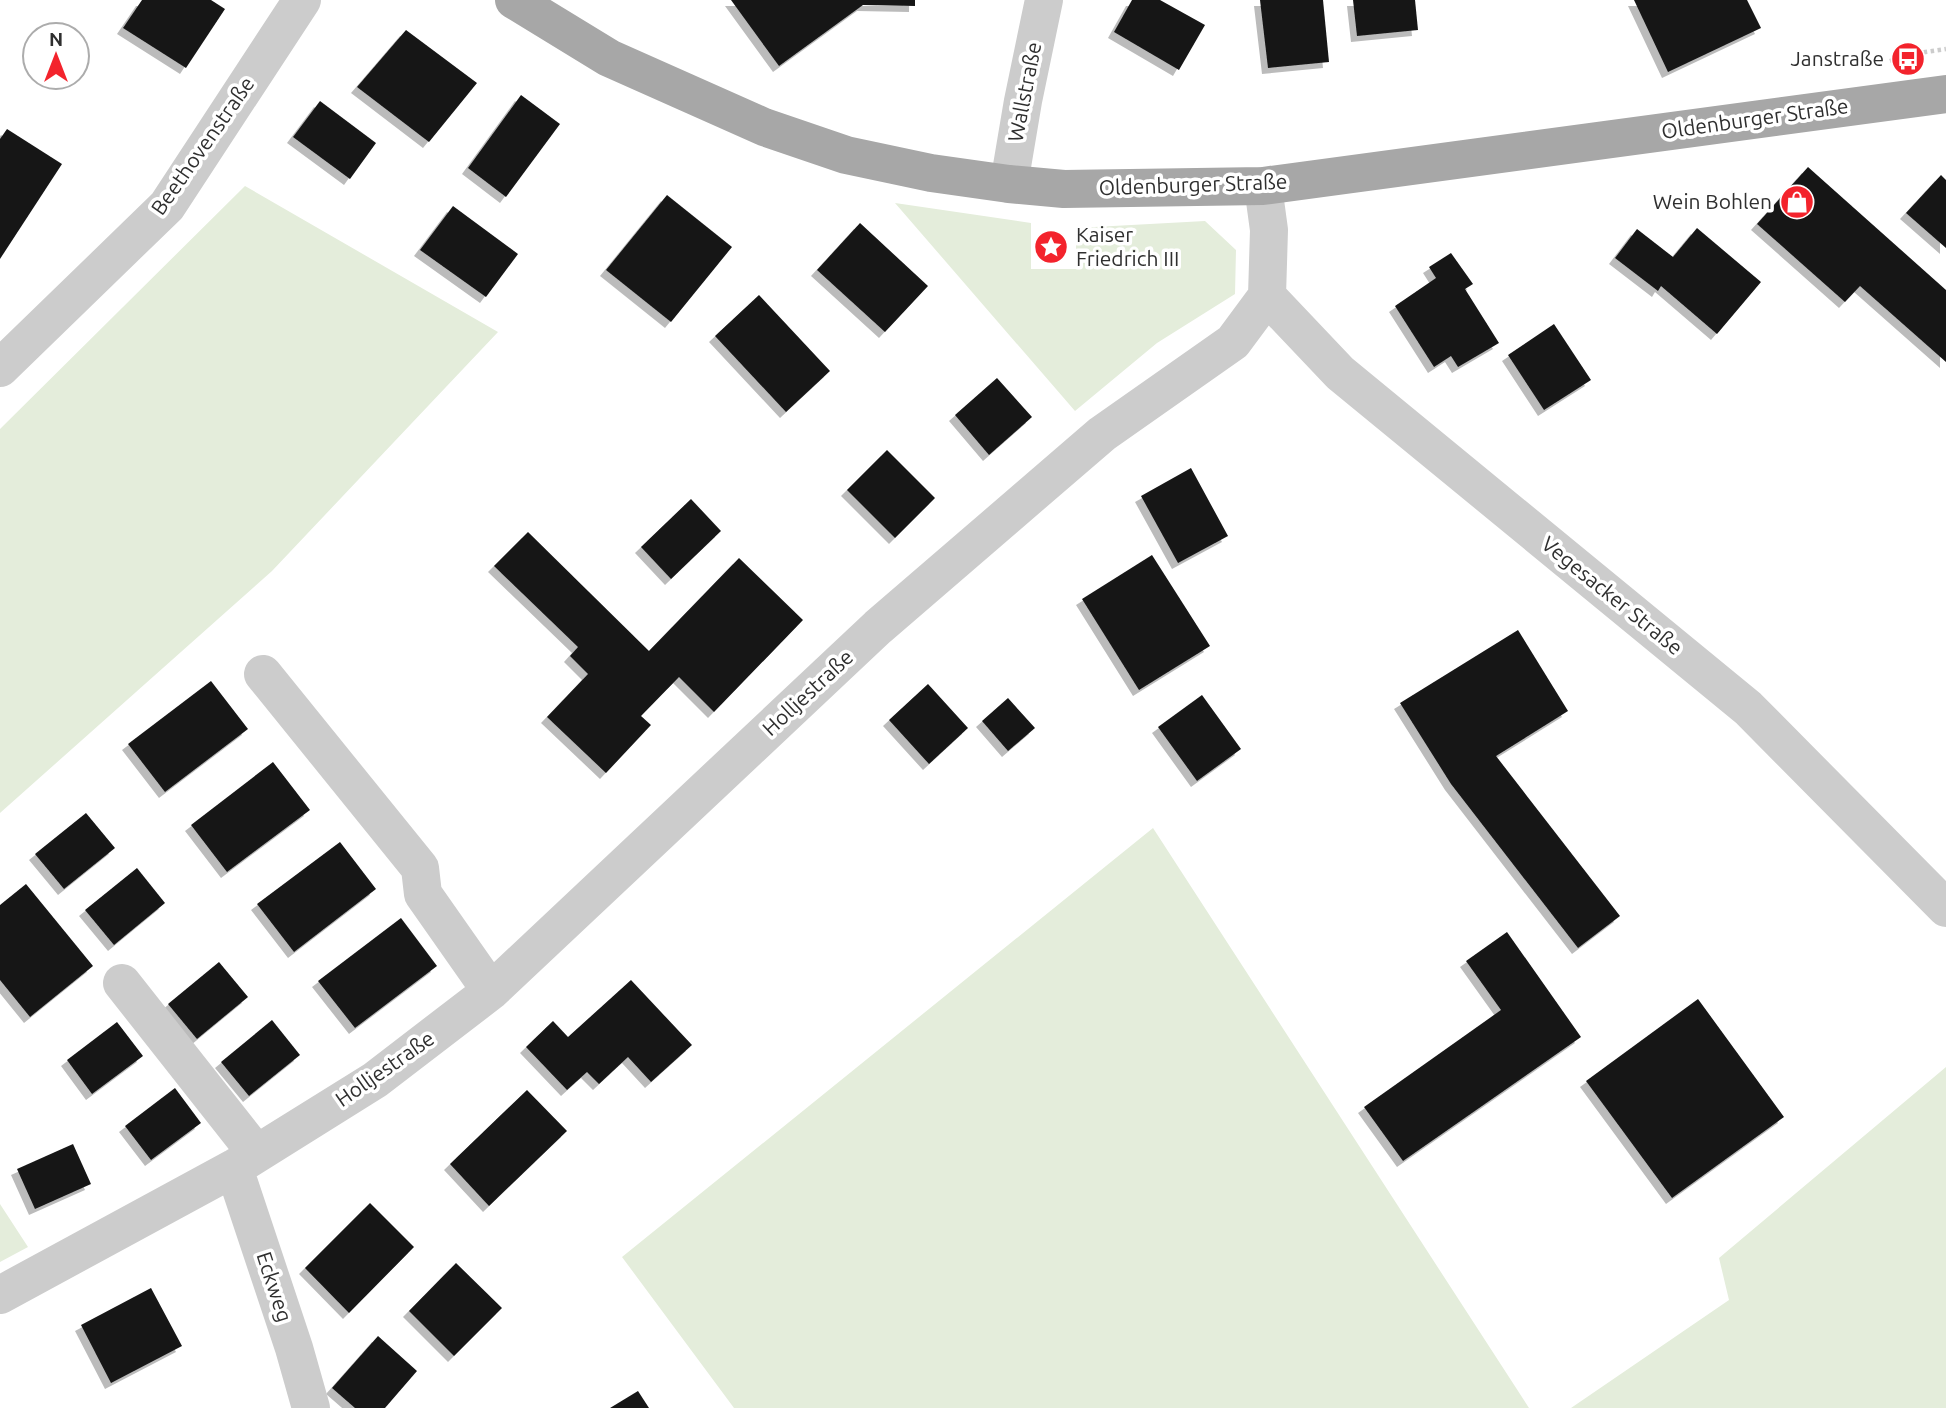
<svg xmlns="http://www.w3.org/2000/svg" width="1946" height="1408" viewBox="0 0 1946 1408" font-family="Ubuntu,sans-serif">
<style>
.green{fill:#e4eddb}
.building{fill:#161616;filter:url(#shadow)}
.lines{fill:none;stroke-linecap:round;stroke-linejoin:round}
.path{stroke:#ccc;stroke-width:4.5;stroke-dasharray:3.5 3.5;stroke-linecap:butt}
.minor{stroke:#ccc;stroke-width:38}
.major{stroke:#a7a7a7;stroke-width:38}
.labels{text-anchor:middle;stroke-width:7;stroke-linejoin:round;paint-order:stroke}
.poi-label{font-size:21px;fill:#2f2f2f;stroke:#fff;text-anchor:end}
.street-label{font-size:21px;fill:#2f2f2f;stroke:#fff}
</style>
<defs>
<filter id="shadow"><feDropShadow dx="-6" dy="6" stdDeviation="0" flood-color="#0004"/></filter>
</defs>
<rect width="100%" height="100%" fill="#fff"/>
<path class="green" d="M245,186L498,332L272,571L0,813V429Z
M895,203L1031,223V269H1076V228L1205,221L1236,250L1235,294L1157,343L1075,411Z
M1153,828L1529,1408H734L622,1257Z
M1946,1067V1408H1571L1729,1300L1719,1258Z
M0,1204L28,1247L0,1262Z"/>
<path class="building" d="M142,0H211L225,9L186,68L123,28Z
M731,0H915V6L863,5L779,66Z
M1132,0H1160L1205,25L1179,70L1114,32Z
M1260,0H1323L1329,62L1268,68Z
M1353,0H1415L1418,30L1357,36Z
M1634,0H1747L1761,28L1668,72Z
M406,30L477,83L429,142L357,87Z
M521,95L560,124L506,197L468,168Z
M320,101L376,143L350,179L293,137Z
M7,129L62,164L0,259V139Z
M1808,167L1946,290V362L1860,286L1845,302L1757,224Z
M1941,175L1946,180V248L1906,213Z
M667,195L732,247L671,322L606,270Z
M453,206L518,254L486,297L420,250Z
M860,223L928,286L885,332L817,270Z
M1697,228L1761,282L1717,334L1661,286L1658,291L1615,258L1637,229L1673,257Z
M1451,253L1473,284L1465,289L1499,343L1458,367L1451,356L1434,367L1395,306L1436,278L1429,267Z
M759,295L830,371L786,412L715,336Z
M1554,324L1591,380L1544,410L1508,355Z
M997,378L1032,417L989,455L955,415Z
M887,450L935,498L895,538L847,490Z
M1191,468L1228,536L1178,563L1141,496Z
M691,499L721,531L671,579L641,547Z
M528,532L649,651L739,558L803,620L714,712L679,677L641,716L651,725L606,773L547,717L588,674L570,656L578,647L494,566Z
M1152,555L1210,646L1139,690L1082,599Z
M1518,630L1568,711L1496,756L1620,916L1578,948L1451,784L1400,703Z
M211,681L248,729L165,792L128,744Z
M928,684L968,728L929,764L889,720Z
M1202,695L1241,749L1197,781L1158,727Z
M1008,698L1035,728L1008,751L982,721Z
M273,762L310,810L227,872L191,825Z
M86,813L115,848L64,889L35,854Z
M340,842L376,889L294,952L257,904Z
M137,868L165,903L114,945L85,910Z
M26,884L93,966L30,1017L0,980V905Z
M401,918L437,966L355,1028L318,981Z
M1507,932L1581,1037L1403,1161L1364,1107L1501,1010L1466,961Z
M219,962L248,997L197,1039L168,1004Z
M631,980L692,1045L651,1082L628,1057L599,1084L587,1072L567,1090L526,1047L553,1021L568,1037Z
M1698,999L1784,1117L1672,1198L1586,1081Z
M272,1020L300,1055L249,1096L221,1062Z
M117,1022L143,1056L92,1094L67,1060Z
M175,1088L201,1123L151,1160L125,1126Z
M527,1090L567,1131L489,1206L450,1164Z
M73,1144L91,1184L35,1209L17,1169Z
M370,1203L414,1247L349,1313L305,1268Z
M456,1263L502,1308L454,1356L409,1311Z
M151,1288L182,1346L111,1383L81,1325Z
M378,1336L417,1371L385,1408H355L332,1388Z
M638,1391L649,1408H610Z"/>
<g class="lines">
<path class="path" d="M1890,61L1906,55L1946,49"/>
<path class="minor" d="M1009,184L1023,101L1044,0
M1267,296L1340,373L1748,708L1946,908
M0,368L167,206L302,0
M263,674L420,868L423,894L491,991
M122,983L256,1153
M234,1168L294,1348L311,1408
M0,1295L234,1168L375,1080L491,991L878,627L1102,434L1233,342L1267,296L1269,230L1263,186"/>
<path class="major" d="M514,0L609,58L764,127L846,155L931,173L1009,184L1064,189L1263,186L1946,94"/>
</g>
<defs>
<g id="bus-disc" transform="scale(1.75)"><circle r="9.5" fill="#f3232c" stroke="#fff"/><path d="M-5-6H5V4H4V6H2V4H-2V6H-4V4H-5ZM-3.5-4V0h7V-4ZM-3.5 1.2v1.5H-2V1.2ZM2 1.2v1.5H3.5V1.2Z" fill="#fff"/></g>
<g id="shop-disc" transform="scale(1.75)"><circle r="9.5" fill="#f3232c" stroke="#fff"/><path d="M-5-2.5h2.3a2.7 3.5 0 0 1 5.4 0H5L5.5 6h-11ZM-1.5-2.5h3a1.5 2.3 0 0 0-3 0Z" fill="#fff"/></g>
<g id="sight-disc" transform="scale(1.75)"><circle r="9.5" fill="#f3232c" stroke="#fff"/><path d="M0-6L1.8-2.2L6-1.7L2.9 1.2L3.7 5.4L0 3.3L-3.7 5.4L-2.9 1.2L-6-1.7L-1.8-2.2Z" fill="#fff"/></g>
</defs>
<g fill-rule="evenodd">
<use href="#bus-disc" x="1908" y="59"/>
<use href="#shop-disc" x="1797" y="202"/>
<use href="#sight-disc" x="1051" y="247"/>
</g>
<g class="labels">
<g class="poi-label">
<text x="1884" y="66">Janstraße</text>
<text x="1772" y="209">Wein Bohlen</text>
<text x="1076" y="242" text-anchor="start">Kaiser<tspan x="1076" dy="24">Friedrich III</tspan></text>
</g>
<g class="street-label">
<text transform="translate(1025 92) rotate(-79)" y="7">Wallstraße</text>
<text transform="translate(1755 119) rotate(-8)" y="7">Oldenburger Straße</text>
<text transform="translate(203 146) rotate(-55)" y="7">Beethovenstraße</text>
<text transform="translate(1193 185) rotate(-2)" y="7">Oldenburger Straße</text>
<text transform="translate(1612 596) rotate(39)" y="7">Vegesacker Straße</text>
<text transform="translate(808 693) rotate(-43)" y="7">Holljestraße</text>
<text transform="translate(385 1069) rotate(-35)" y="7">Holljestraße</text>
<text transform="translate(274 1287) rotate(72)" y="7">Eckweg</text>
</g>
</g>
<g transform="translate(56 56)"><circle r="33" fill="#ffffff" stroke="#acacac" stroke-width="2"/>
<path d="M0-5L12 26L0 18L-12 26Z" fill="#f3232c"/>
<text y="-10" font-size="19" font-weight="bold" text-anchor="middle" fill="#2f2f2f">N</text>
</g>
</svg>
